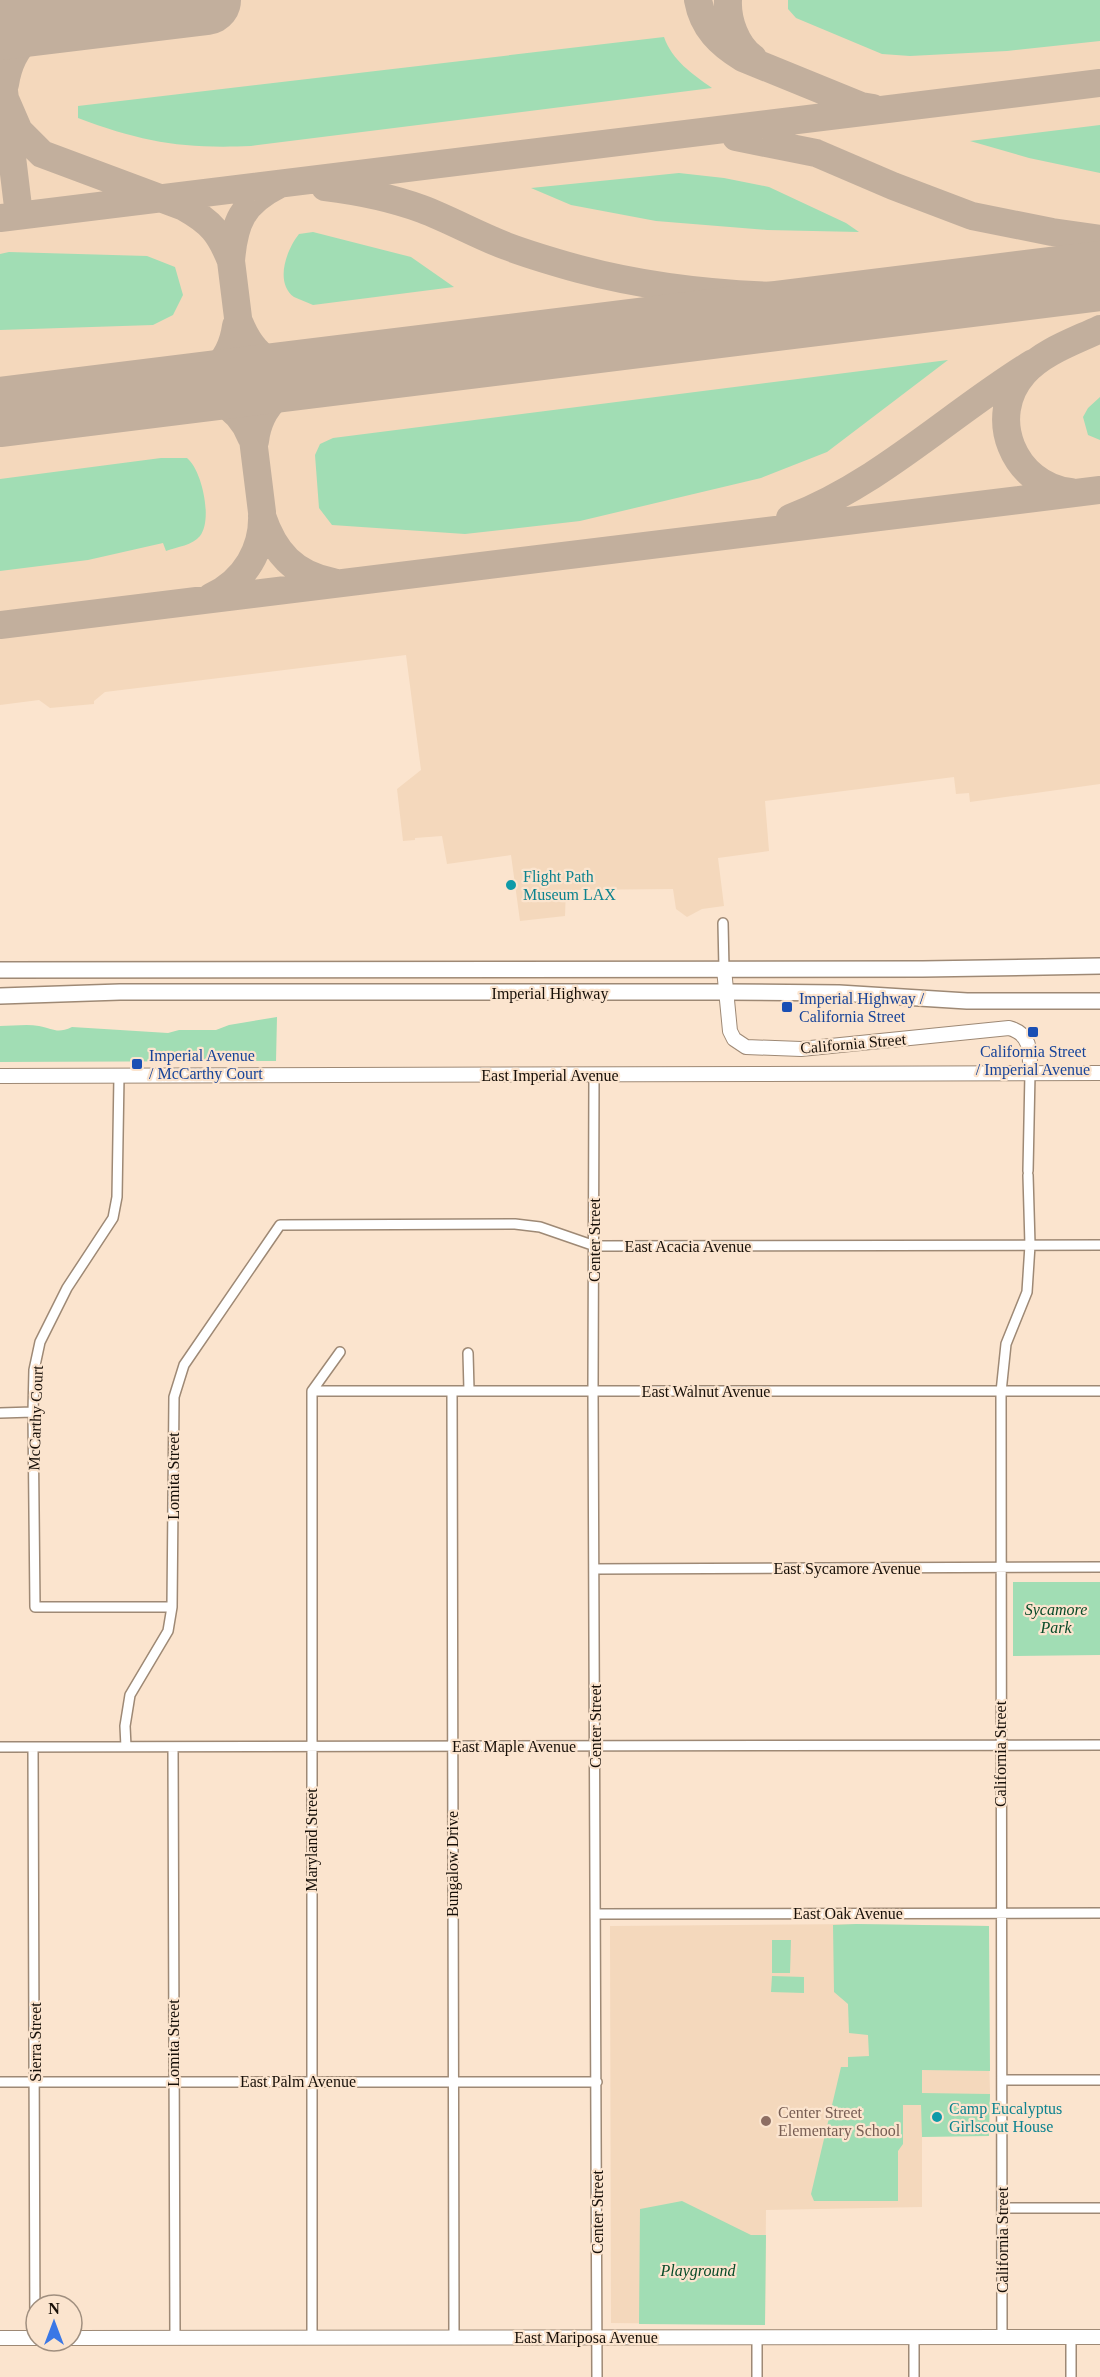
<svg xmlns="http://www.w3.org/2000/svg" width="1100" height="2377" viewBox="0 0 1100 2377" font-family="Georgia,serif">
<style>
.built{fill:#f4d8bc}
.green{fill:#a1ddb4}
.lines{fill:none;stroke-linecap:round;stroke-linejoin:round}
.taxiway{stroke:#c2af9d;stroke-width:28}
.runway{stroke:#c2af9d;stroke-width:70}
.street-casing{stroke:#9e8975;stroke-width:12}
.secondary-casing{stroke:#9e8975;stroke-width:16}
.primary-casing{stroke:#9e8975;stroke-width:18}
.street{stroke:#fff;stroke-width:9}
.secondary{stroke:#fff;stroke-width:14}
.primary{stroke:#fff;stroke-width:15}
.culture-dot{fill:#0f9aa8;stroke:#fbe4ce;stroke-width:2}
.transit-dot{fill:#1a4fb4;stroke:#fbe4ce;stroke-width:2}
.education-dot{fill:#8d6e63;stroke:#fbe4ce;stroke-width:2}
.labels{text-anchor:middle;stroke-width:4.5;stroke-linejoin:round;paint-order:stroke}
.culture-label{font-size:16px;fill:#0d838f;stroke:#fbe4ce;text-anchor:start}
.street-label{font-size:16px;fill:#170f08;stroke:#fbe4ce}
.transit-label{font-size:16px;fill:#164399;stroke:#fbe4ce;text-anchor:start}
.park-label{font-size:16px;font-style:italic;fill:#084a28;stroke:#fbe4ce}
.education-label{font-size:16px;fill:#785e54;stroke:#fbe4ce;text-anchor:start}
</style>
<rect width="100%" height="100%" fill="#fbe4ce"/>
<path class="built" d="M0,0H1100V784L970,802L969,793L956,794L954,777L765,801L769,851L718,858L724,906L702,909L687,917L676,909L673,889L566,890L565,916L520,921L511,855L447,864L442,836L415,838V840L403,841L397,789L421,770L406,655L105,692L94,701V704L50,708L39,700L0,705Z
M856,1924L989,1926L988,2011L990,2094H922V2207L766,2210L765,2325L611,2323L610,1926Z"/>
<path class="green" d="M788,0H1100V41L1007,51L910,56L882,54L796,18L788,9Z
M664,37C672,60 692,74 712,88L251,146C182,149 142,142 78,118V106Z
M1100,125V173L1029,158L970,141Z
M679,173L724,178L769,187L846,223L859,232L767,230L656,221L571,205L531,188Z
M313,232L411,257L454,287L313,305C307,302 300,300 294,297C274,282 287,249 299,234Z
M9,252L147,256L175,267L183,295L173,315L153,325L0,330V254Z
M948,360L827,452L761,478L580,521L465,534L332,525L319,508L315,455L320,444L333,438Z
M1100,397V440L1088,435L1083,417L1088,408Z
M161,458H187C202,470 213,520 200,536C193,545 177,547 166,551L163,543L88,560L0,571V479Z
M277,1017L276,1061L0,1062V1026C13,1026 27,1024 39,1026C54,1029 57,1034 72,1027L168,1033L179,1030H216L229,1025Z
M1013,1582H1100V1655L1013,1656Z
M856,1924L989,1926L990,2071L922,2070V2093L990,2094L989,2136L922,2137L921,2105H903V2144L898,2151V2201H814L811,2194L841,2067H848V2057L869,2056L868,2035L849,2033L848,2004L834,1992L833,1925Z
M772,1940H791L790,1973H772Z
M772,1976L804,1977V1993L771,1992Z
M682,2201L751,2235H766L765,2325L639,2324L640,2209Z"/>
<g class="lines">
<path class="taxiway" d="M15,0C32,12 48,14 69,16
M698,0C703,28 720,44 743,58L861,106L873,108
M728,0C727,20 736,46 753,58
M144,8L156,0
M0,58L19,215
M5,84C12,40 37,27 76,16
M6,101L19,131L42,154L184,207C211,222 220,233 231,261
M736,137L816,153L893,186L972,216L1052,232L1100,239
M325,187C358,191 392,198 422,209C451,220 477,235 506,246C530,255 554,262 579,269C721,307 867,298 1012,287
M0,218L1100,83
M240,324C259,370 287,370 331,371
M167,390C204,380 230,369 236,326
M173,390C207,393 238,402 251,437
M0,393L157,391
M255,441C259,404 287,382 320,374
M1070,492C1014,485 985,417 1024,373C1042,352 1075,341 1100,329
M262,516C274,552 294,575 333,582
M790,518C881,483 951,413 1033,363
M211,597C245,581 264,549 262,512L231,261C234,223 242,203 278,185
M0,625L1100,490"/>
<path class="runway" d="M0,25L206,0
M0,412L1100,276"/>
<g class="street-casing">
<path id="street" d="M723,923L724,969
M594,1075L593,1390L597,2377
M119,1076L117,1197L113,1218L67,1288L40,1342L34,1370L33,1412L35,1607H172
M1028,1171L1030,1073
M468,1353L469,1390
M312,1391H1100
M452,1391L454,2338
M0,1413L33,1412
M594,1569L1100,1567
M0,1747L1100,1745
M33,1747L35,2338
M126,1747L125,1726L130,1695L168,1631L172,1607L174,1397L184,1365L280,1225L515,1224L540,1227L595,1246L1100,1245
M173,1747L175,2338
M596,1914L1100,1913
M1002,2080H1100
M0,2082H597
M1003,2208H1100
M757,2337V2377
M1002,2337L1001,1392L1006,1344L1027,1292L1030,1245L1028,1175
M1071,2337V2377
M312,2338V1391L340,1352
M914,2377V2337"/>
</g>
<g class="secondary-casing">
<path id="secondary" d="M724,969L730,1031L734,1039L746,1047L801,1049L1009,1028C1032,1034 1030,1053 1030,1073
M0,1076L1100,1073
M0,2338H36
M72,2338L1100,2337"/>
</g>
<g class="primary-casing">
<path id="primary" d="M0,970L923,969L1100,966
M0,996L120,992H726L839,993L967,1001H1100"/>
</g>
<use href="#street" class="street"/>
<use href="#secondary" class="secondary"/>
<use href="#primary" class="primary"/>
</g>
<g class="culture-dot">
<circle cx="511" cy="885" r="6"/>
<circle cx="937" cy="2117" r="6"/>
</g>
<g class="transit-dot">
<rect x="781" y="1001" width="12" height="12" rx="3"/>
<rect x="1027" y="1026" width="12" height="12" rx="3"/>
<rect x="131" y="1058" width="12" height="12" rx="3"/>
</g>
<circle class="education-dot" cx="766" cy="2121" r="6"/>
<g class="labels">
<g class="culture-label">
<text x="523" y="882">Flight Path<tspan x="523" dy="18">Museum LAX</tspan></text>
<text x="949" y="2114">Camp Eucalyptus<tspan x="949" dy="18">Girlscout House</tspan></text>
</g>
<g class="street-label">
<text x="550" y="999">Imperial Highway</text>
<text transform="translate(853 1043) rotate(-5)" y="6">California Street</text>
<text x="550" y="1081">East Imperial Avenue</text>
<text transform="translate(594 1240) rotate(-90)" y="6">Center Street</text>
<text x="688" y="1252">East Acacia Avenue</text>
<text x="706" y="1397">East Walnut Avenue</text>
<text transform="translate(35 1418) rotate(-88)" y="6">McCarthy Court</text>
<text transform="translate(173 1476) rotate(-90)" y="6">Lomita Street</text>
<text x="847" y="1574">East Sycamore Avenue</text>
<text transform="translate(595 1726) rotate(-90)" y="6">Center Street</text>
<text x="514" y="1752">East Maple Avenue</text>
<text transform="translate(1000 1754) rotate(-90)" y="6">California Street</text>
<text transform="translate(311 1840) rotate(-90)" y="6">Maryland Street</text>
<text transform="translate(452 1864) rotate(-90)" y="6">Bungalow Drive</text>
<text x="848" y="1919">East Oak Avenue</text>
<text transform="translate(35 2042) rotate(-90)" y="6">Sierra Street</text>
<text transform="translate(173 2043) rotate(-90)" y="6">Lomita Street</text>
<text x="298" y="2087">East Palm Avenue</text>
<text transform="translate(597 2212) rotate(-90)" y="6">Center Street</text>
<text transform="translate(1002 2240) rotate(-90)" y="6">California Street</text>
<text x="586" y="2343">East Mariposa Avenue</text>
</g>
<g class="transit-label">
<text x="799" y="1004">Imperial Highway /<tspan x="799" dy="18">California Street</tspan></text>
<text x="1033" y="1057" text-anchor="middle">California Street<tspan x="1033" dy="18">/ Imperial Avenue</tspan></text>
<text x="149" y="1061">Imperial Avenue<tspan x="149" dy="18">/ McCarthy Court</tspan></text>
</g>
<g class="park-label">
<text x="1056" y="1615">Sycamore<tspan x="1056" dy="18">Park</tspan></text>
<text x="698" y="2276">Playground</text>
</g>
<g class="education-label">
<text x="778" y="2118">Center Street<tspan x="778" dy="18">Elementary School</tspan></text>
</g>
</g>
<g transform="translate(54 2323)"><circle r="28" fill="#fbe4ce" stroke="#a08f7f" stroke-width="1.5"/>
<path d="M0-4.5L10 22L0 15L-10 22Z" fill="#3a77e6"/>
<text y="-9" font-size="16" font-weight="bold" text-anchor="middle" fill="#170f08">N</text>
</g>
</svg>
